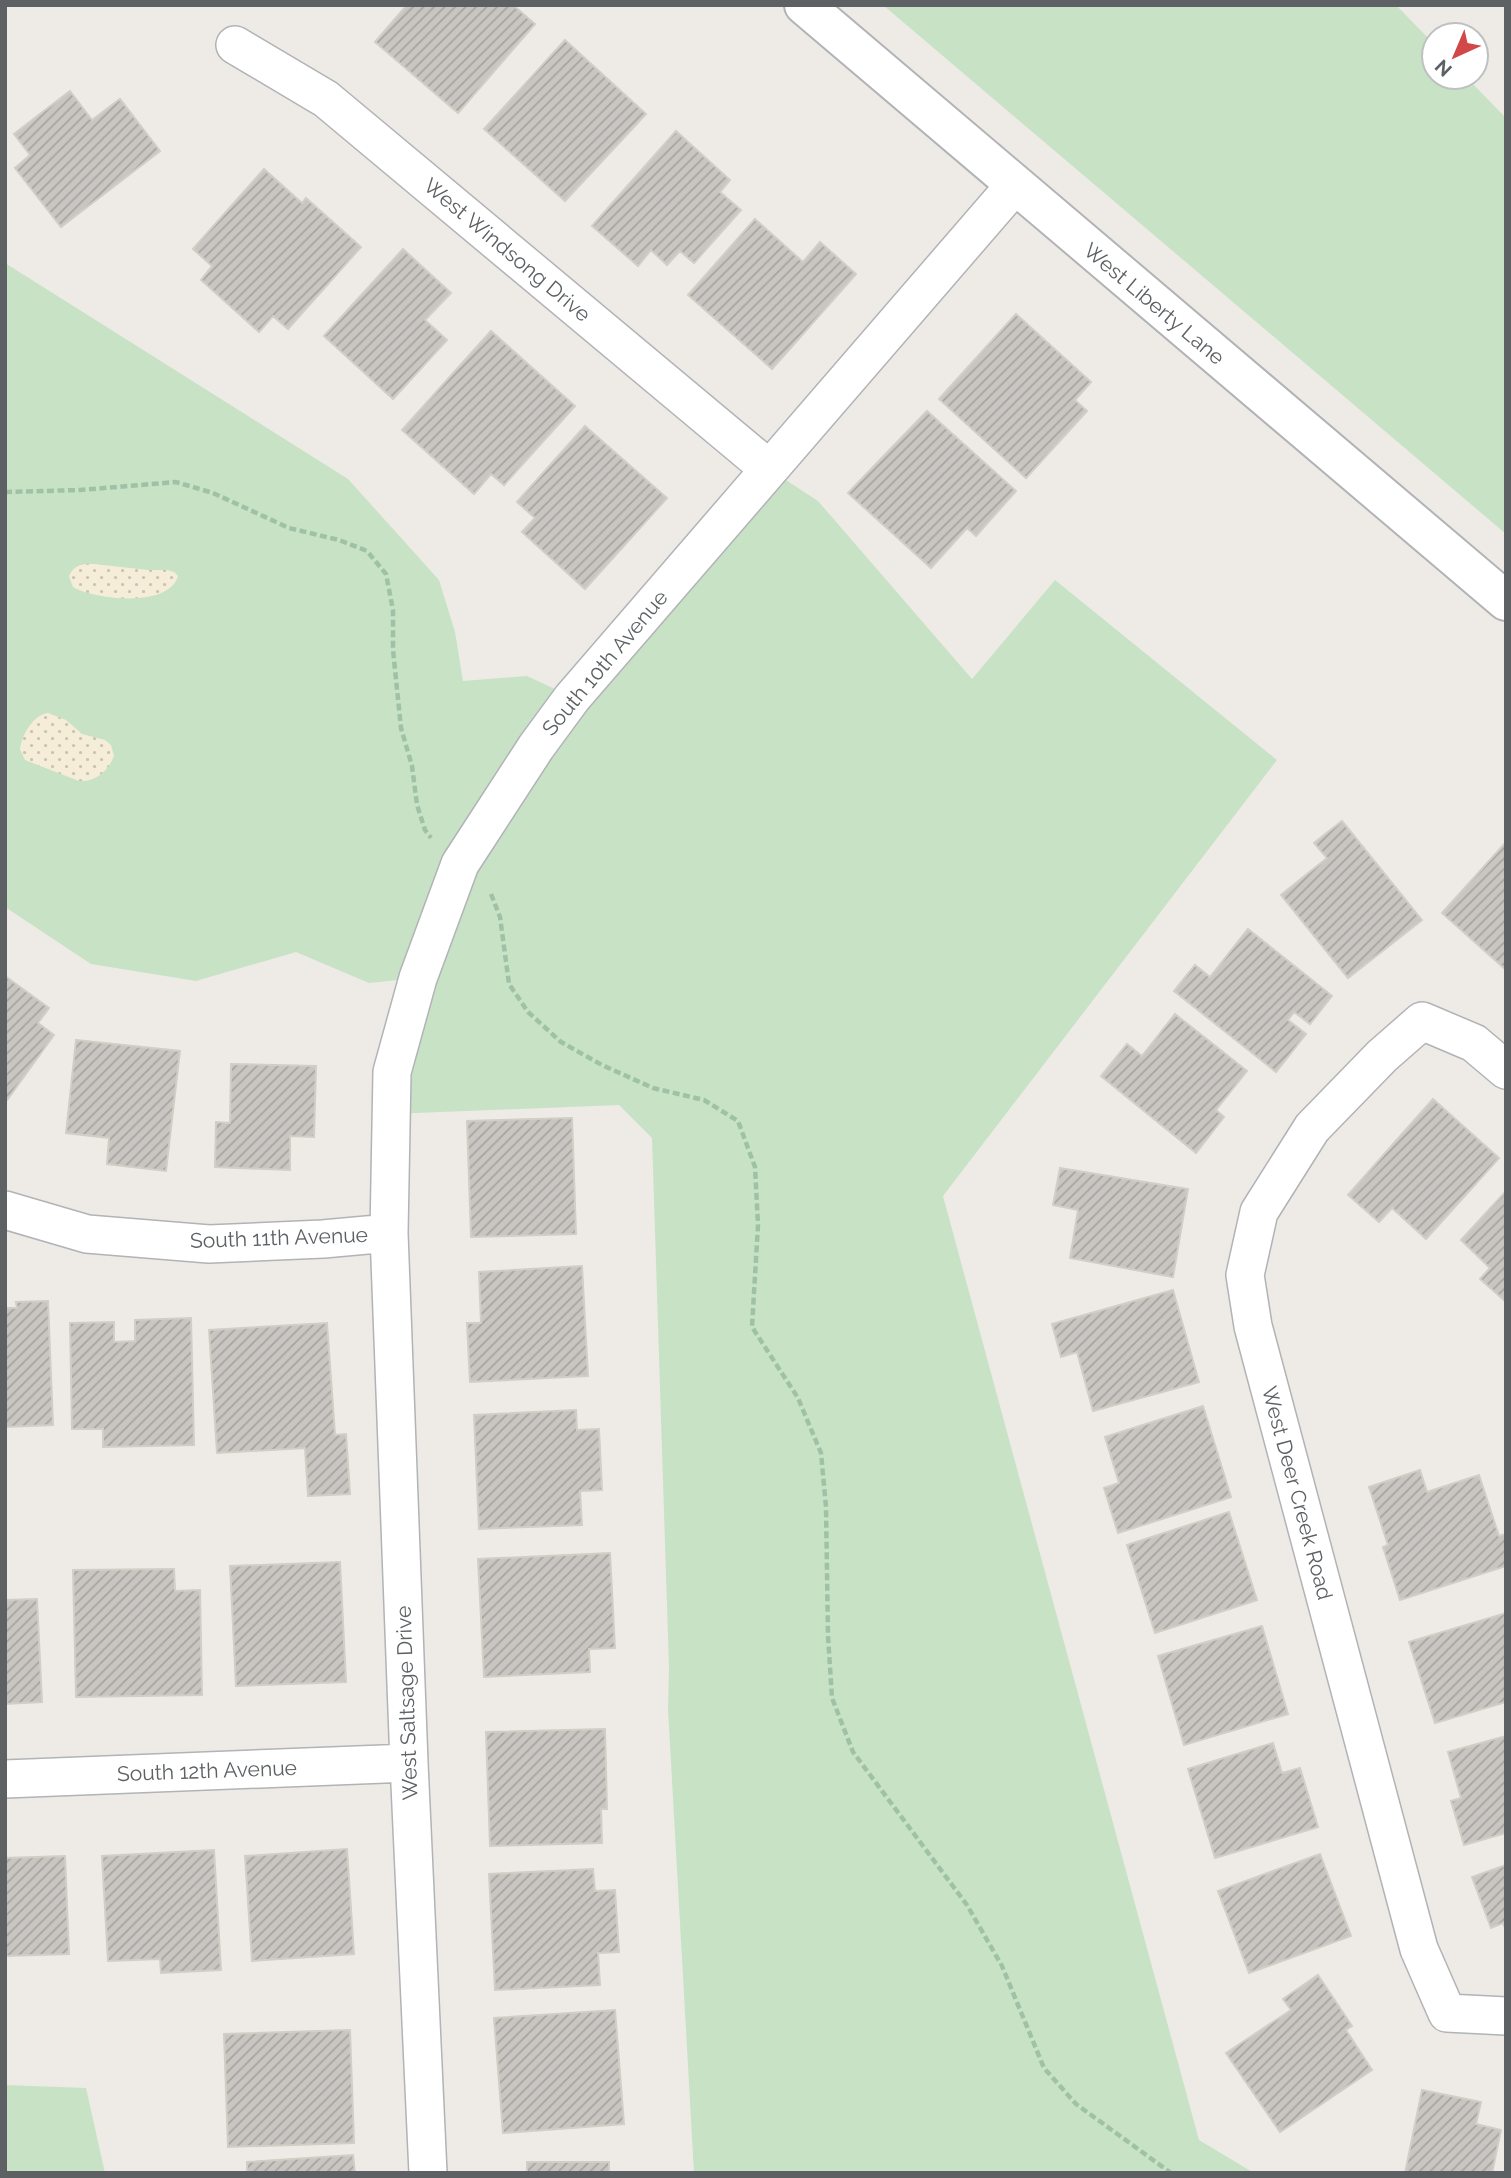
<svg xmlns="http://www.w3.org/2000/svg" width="1511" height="2178" viewBox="0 0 1511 2178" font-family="Raleway,sans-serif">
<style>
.grass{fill:#c8e2c6}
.sand{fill:url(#sand-dots)}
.building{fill:url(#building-hatch);stroke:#d2cdc5;stroke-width:2}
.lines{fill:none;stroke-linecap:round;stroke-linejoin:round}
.minor-casing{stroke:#b1b3b6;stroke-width:40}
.tertiary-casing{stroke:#b1b3b6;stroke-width:42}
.path{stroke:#9fc2a7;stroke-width:4.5;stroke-dasharray:7 3.5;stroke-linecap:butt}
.minor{stroke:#fff;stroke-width:37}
.tertiary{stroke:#fff;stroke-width:38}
.labels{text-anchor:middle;stroke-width:7;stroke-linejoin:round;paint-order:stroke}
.street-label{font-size:21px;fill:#5d6164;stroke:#fff}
</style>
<defs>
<pattern id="sand-dots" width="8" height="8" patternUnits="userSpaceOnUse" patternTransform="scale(1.75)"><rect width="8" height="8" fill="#f6edd9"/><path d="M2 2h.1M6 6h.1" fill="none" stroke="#cac3b4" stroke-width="1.8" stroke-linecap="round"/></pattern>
<pattern id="building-hatch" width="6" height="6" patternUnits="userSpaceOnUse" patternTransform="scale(1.75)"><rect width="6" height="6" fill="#c9c6c2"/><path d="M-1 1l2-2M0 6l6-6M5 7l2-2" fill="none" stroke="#a6a4a1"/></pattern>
</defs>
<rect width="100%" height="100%" fill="#eeebe6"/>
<path class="grass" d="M883,5H1396L1434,44V77H1466L1506,118V534Z
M5,263L348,479L439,580L455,632L463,681L527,676L572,697L769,469L818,501L972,679L1055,580L1277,760L943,1196L1199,2140L1254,2173H694L668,1709L669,1668L652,1138L619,1105L391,1114L417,978L369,983L296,952L196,981L91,964L5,907Z
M5,2085L86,2088L105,2173H5Z"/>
<path class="sand" d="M94,564L148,570H167L174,572L178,576C169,608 96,600 73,587L69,576C75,564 82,564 94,564Z
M48,713L66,720L82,734L105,740L111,745L114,756C108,771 96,782 79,781L25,760L20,749C22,735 33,715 48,713Z"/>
<path class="building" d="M407,5H513L535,24L458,113L375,42Z
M565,40L646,114L565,201L484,129Z
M70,91L92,120L120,99L160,151L61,227L15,168L30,155L14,134Z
M676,131L730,180L720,192L741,210L694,263L680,251L667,265L651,250L638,266L592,226Z
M264,169L302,203L306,198L361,247L288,329L273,316L259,332L201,280L212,266L193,249Z
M755,219L803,262L820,242L856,274L772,369L688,295Z
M403,249L451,293L425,320L447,340L393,399L324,336Z
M1016,314L1091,382L1075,400L1087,411L1026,478L939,399Z
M491,331L575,406L504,485L491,474L474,494L402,430Z
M927,411L1016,491L976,536L967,528L931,568L848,493Z
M585,426L667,498L585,589L522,532L535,518L517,502Z
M1342,821L1422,920L1348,978L1281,895L1327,858L1314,843Z
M1506,842V970L1442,913Z
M1248,929L1332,996L1310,1024L1294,1012L1288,1020L1306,1034L1276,1072L1174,991L1195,965L1210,977Z
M5,976L49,1008L38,1023L54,1035L5,1103Z
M1175,1014L1247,1071L1216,1110L1224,1117L1196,1153L1101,1076L1127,1044L1142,1056Z
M76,1040L180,1051L166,1171L107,1164L109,1138L66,1133Z
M231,1064L316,1066L314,1137L290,1136V1170L215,1167L216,1122L230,1123Z
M1433,1099L1499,1158L1426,1239L1392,1208L1379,1222L1348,1195Z
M572,1118L576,1234L471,1237L467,1121Z
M1060,1168L1188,1189L1173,1277L1070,1258L1078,1210L1053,1205Z
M1506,1191V1302L1480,1279L1490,1268L1461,1240Z
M582,1266L588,1376L470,1382L467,1323H481L479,1272Z
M1173,1290L1199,1382L1093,1411L1077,1352L1061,1357L1052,1324Z
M48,1301L53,1425L5,1427V1308H17L16,1302Z
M191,1318L194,1445L103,1447V1429H72L70,1323L114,1322V1342L135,1341V1320Z
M327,1323L335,1435L346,1434L350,1494L308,1496L305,1448L217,1453L209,1330Z
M1203,1406L1231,1497L1118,1533L1104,1488L1119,1483L1105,1437Z
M576,1410L577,1430L599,1429L602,1490L580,1491L582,1525L479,1529L474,1415Z
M1420,1470L1427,1492L1479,1475L1499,1536L1506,1534V1566L1400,1600L1383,1547L1388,1545L1369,1487Z
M1229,1512L1257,1600L1155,1633L1127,1545Z
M610,1553L615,1648L589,1649L590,1672L484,1677L478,1559Z
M340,1562L346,1682L236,1686L230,1566Z
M174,1569L175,1591L200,1590L202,1695L76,1697L73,1570Z
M37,1599L42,1702L5,1704V1600Z
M1506,1613V1702L1435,1723L1409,1642Z
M1262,1626L1288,1714L1184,1745L1158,1656Z
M605,1729L607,1809H601L602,1843L490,1846L486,1732Z
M1506,1736V1833L1464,1845L1451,1801L1461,1798L1448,1752Z
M1273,1743L1282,1773L1300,1768L1318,1827L1215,1858L1188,1769Z
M347,1849L354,1954L252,1961L245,1856Z
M214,1850L221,1970L161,1973L160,1959L108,1961L102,1856Z
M1320,1854L1351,1936L1249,1973L1218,1891Z
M65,1856L69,1954L5,1956V1858Z
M1506,1865V1930L1503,1923L1491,1928L1472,1877Z
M593,1869L595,1891L615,1890L619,1952L598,1953L600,1985L495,1990L489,1874Z
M1318,1975L1352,2026L1346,2030L1372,2070L1280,2132L1226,2053L1291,2010L1283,1999Z
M615,2010L624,2124L503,2133L494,2018Z
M350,2030L354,2143L228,2147L224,2034Z
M1422,2090L1481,2102L1476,2124L1501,2130L1492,2173H1405Z
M353,2155L355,2173H247V2162Z
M527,2162H609V2173H527Z"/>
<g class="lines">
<g class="minor-casing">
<path id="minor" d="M235,45L326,99L769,469
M1506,1070L1474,1043L1422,1021L1382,1056L1312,1128L1259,1212L1245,1275L1253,1326L1419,1949L1447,2013L1506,2016
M5,1210L87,1234L209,1244L323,1239L389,1233
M5,1779L409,1763
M428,2173L409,1763L389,1233L392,1072L418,978L460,864L536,747L572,698L1014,186"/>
</g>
<g class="tertiary-casing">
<path id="tertiary" d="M804,5L1506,601"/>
</g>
<path class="path" d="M5,492L80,490L176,482L213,493L289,528L339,540L367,551L386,574L393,610V650L401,728L412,766L417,805L425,830L431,838
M491,894L500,917L509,984L528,1012L561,1042L602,1065L653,1088L704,1100L738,1121L755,1167L758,1225L752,1327L798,1398L821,1453L826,1507L828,1636L832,1698L853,1752L967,1905L1002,1966L1044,2068L1076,2104L1171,2173"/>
<use href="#minor" class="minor"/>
<use href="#tertiary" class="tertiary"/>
</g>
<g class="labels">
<g class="street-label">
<text transform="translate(507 250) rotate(40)" y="7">West Windsong Drive</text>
<text transform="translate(1154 304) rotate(40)" y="7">West Liberty Lane</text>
<text transform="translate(605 663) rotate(-50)" y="7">South 10th Avenue</text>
<text transform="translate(279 1238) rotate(-2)" y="7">South 11th Avenue</text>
<text transform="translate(1297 1493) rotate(75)" y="7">West Deer Creek Road</text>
<text transform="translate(407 1703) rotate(-92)" y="7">West Saltsage Drive</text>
<text transform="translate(207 1771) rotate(-2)" y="7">South 12th Avenue</text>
</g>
</g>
<rect width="1511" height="2178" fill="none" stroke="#5d6164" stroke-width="14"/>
<g transform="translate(1455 56) rotate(224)"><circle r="33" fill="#ffffff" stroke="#bec0c1" stroke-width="2"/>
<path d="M0-5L12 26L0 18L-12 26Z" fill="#d24747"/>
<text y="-10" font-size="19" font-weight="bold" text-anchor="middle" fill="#5d6164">N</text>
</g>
</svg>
